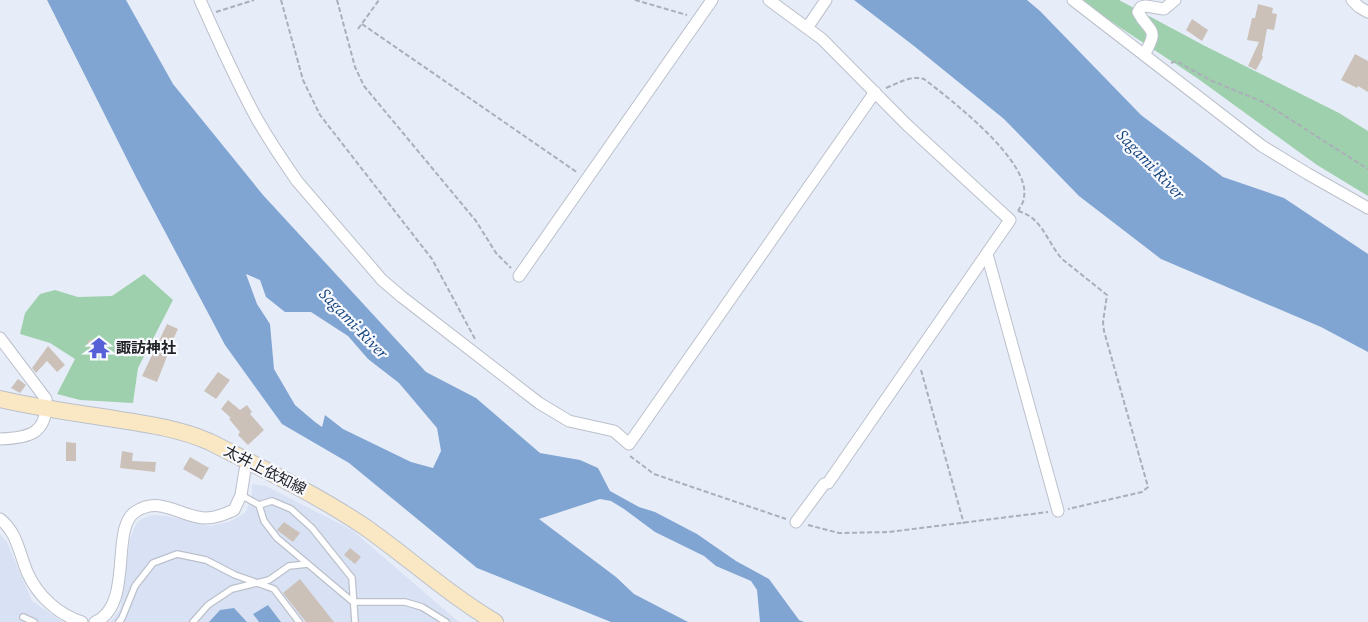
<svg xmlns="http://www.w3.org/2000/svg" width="1368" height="622" viewBox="0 0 1368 622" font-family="'Source Serif 4','Noto Sans JP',serif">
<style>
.built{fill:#d9e2f4}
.green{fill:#9fd0ae}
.water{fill:#81a5d3;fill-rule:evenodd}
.building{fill:#ccc1b9}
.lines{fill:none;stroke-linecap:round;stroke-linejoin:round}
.lane-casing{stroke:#bbc0cb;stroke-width:8}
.street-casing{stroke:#bbc0cb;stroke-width:13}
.secondary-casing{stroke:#bbc0cb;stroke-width:18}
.path{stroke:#aaafb8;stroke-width:2;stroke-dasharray:5 2.5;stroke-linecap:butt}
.lane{stroke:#fff;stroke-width:5.5}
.street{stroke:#fff;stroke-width:11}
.secondary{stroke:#fae7c3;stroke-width:16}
.labels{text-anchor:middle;stroke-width:4.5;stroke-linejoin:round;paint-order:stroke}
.poi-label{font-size:15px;font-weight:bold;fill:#202226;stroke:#f8faff;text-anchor:start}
.street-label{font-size:15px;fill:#202226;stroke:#f8faff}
.water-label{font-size:16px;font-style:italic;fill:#13427b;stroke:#f8faff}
</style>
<rect width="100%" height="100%" fill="#e7edf8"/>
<path class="built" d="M252,484L266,486L352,530L459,622H110L120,610L130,539L136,524L141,519L152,515L168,516L210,526L229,522L245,513L252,496Z
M0,534L7,542L32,601L63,622H0Z"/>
<path class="green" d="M1082,0H1119L1205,46L1339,113L1368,131V196L1317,165L1197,78L1098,13Z
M144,274L173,300L138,368L133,403L80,400L57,394L75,359L50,343L20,334L25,313L40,294L55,290L78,297L112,296Z"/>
<path class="water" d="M47,0H126L173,84L263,195L426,372L476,398L540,453L580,460L598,468L610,491L639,507L655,512L697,534L736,561L769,579L799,620L804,622H760L757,590L751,581L716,566L704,556L655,532L624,509L611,501L600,499L539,519L616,577L634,594L688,622H611L477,568L349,463L282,424L225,345L136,177ZM246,274L260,280L266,297L285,312H311L348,336L368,359L399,383L437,428L441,451L433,468L411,462L343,429L325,415L322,427L315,422L295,405L274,369L270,324L257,304Z
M854,0H1027L1040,11L1141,115L1223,177L1284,198L1368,254V352L1321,327L1161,259L1079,196L1004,119L914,46Z
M268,605L281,622H259L253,614Z
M234,608L247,622H209L220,610Z"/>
<path class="building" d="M1258,4L1273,8L1272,13L1277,14L1274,30L1267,29L1262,56L1263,57L1256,70L1248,66L1259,42L1247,40L1252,18H1255Z
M1192,19L1208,30L1202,41L1186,30Z
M1355,54L1368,61V92L1358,86L1357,88L1341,80Z
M167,324L178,329L166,354H168L157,382L142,376Z
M96,338L100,347L91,350L87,341Z
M48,346L65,365L57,372L47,361L36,373L32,368Z
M218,372L230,380L216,399L204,391Z
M18,379L26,385L20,393L11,388Z
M228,400L240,410L247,405L252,412L250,414L264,430L248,445L238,435L240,432L229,419L231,418L221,409Z
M66,442L76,443V461H66Z
M122,451L133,453L132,461L156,462L155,472L120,468Z
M190,457L209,468L202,480L183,469Z
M284,522L300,533L293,542L277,530Z
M350,548L361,557L355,564L344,555Z
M300,579L334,622H306L283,593Z"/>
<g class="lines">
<g class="lane-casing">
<path id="lane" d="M241,495L259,505L264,521L277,538L353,602H405L422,607L446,622
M259,505L272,501L291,509L312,528L352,578L355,622
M23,617L34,622
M119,622L122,618L135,586L153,563L177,554L206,560L235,575L274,589L299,622
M193,622L208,605L232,589L269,580L289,566L308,564"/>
</g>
<g class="street-casing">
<path id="street" d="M200,0C218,40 236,81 257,119C269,140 283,161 297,181L382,280L402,297L539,403L569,421L614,431L629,444L875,92
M769,0L822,39L906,124L1010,220L828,483L824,484L796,522
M1073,0L1262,146L1308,174L1368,208
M1352,0L1359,7L1368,12
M807,28L826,0
M1144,55C1160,27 1150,34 1138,12L1141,7L1146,6L1164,9L1175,0
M987,254L1058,511
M519,276L712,0
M0,338L46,399C48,434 29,438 0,439
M0,519C18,533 19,554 28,574C38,596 59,615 82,622
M95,622C134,606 110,528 135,512C161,495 180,517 205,518C216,518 225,514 234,510L241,495L245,470L249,462"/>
</g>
<g class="secondary-casing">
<path id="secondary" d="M0,399C34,407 68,412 102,417C139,423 176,427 210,442C263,469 316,494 365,527C409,558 448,594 495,622"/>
</g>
<path class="path" d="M281,0L303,80L320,115L432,259L475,339
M337,0L355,67L364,86L476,221L496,253L511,268
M635,0L687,15
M216,12L254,0
M362,24L578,173
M358,29L379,0
M1171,63L1176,61L1212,81L1263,102L1368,169
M886,88C899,83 910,75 924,79C950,99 1031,161 1024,197C1024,202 1020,207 1018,211
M1018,211C1042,217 1047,242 1062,259L1107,295L1103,322L1104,331L1148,487L1142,492L1068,509
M921,370L964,524
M630,456L654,474L786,519
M808,525L839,533L889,532L1048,512"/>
<use href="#lane" class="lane"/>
<use href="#street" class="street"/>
<use href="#secondary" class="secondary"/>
</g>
<defs>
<g id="temple-bare" transform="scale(1.725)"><path d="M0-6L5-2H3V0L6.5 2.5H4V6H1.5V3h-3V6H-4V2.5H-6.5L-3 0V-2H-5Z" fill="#5760d7" stroke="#f8faff" stroke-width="2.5" paint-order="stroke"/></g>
</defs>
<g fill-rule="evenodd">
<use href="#temple-bare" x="99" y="348"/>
</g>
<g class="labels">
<g class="poi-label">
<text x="116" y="353">諏訪神社</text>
</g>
<g class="street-label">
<text transform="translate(265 470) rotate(27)" y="5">太井上依知線</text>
</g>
<g class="water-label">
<text transform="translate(1151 164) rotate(46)" y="6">Sagami River</text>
<text transform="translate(354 323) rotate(46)" y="6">Sagami-River</text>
</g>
</g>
</svg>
